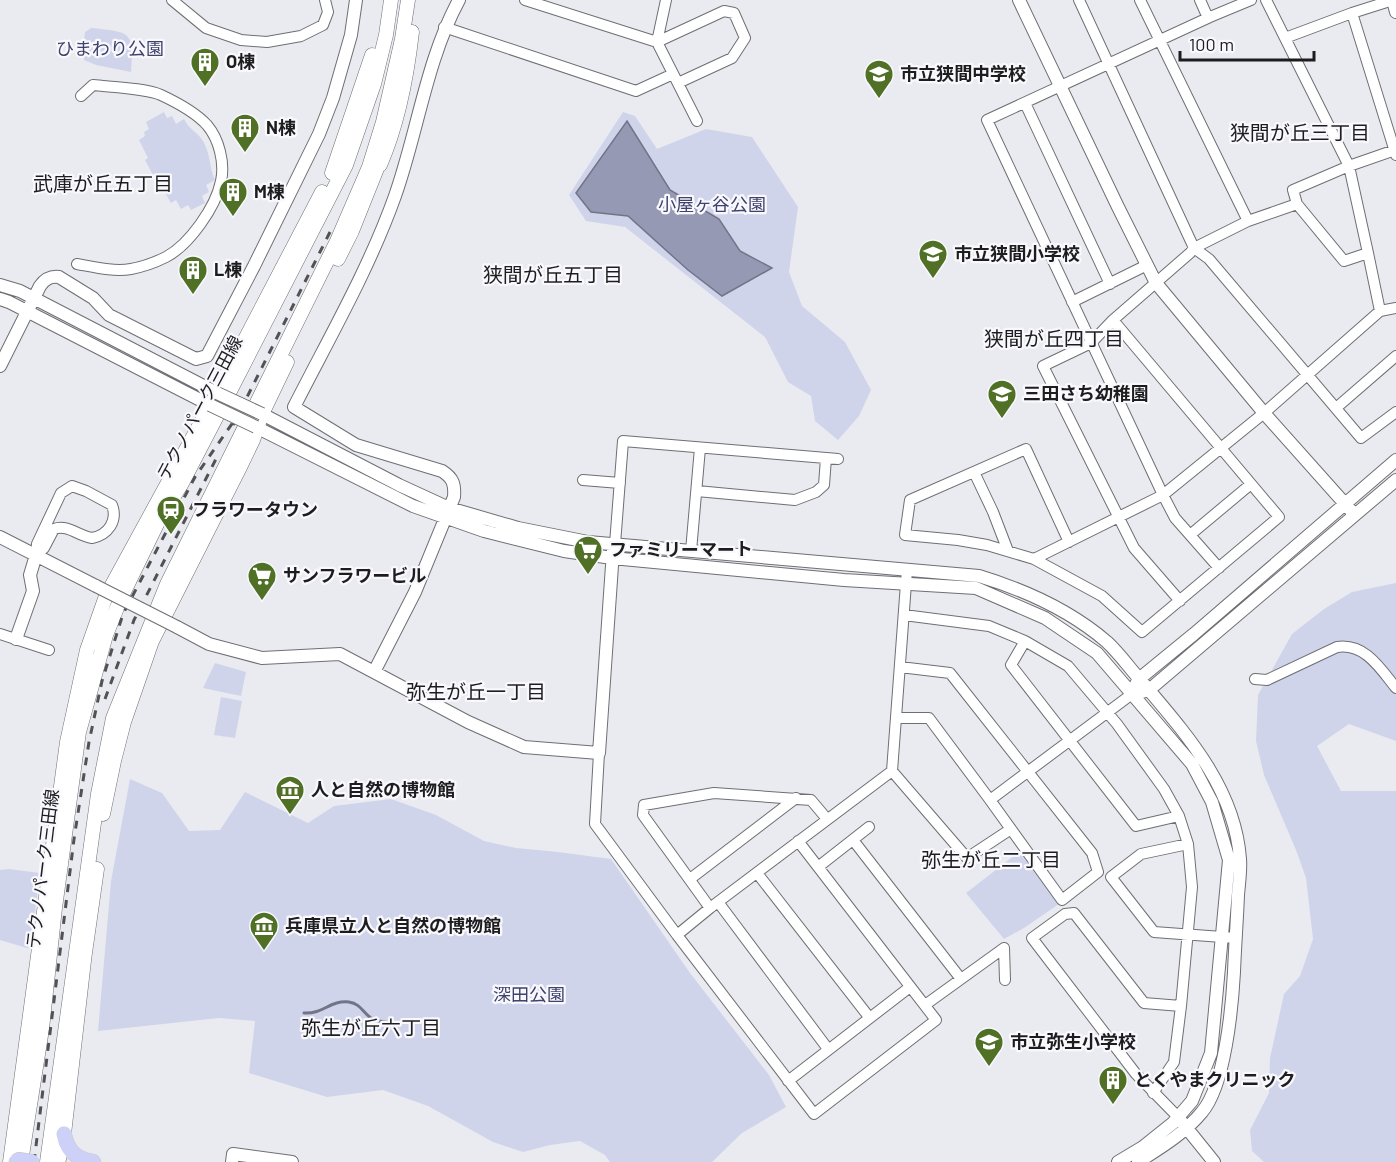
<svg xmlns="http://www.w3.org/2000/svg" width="1396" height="1162" viewBox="0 0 1396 1162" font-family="Barlow,'Noto Sans JP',sans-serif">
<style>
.green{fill:#d0d4eb}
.water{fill:#9699b4;stroke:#727487;stroke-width:1.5}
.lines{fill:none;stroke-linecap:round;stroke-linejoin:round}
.stream{stroke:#727487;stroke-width:3}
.minor-casing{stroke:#6e6f73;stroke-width:12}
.tertiary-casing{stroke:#6e6f73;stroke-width:14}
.secondary-casing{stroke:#6e6f73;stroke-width:15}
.primary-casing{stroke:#c9c9c9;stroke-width:16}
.minor{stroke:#fff;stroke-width:10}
.tertiary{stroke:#fff;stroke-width:12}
.secondary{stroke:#fff;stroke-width:14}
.primary{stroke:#cdd0f7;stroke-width:15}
.rail{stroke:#525255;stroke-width:3;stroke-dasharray:8 8;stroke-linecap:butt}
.tertiary-bridge-casing{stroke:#6e6f73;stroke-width:14;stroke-linecap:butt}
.primary-bridge-casing{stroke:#c9c9c9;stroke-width:16;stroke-linecap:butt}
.tertiary-bridge{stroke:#fff;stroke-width:12}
.primary-bridge{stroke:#cdd0f7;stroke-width:15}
.labels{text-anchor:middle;stroke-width:4.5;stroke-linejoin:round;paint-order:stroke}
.park-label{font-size:18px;fill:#3f436c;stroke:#f8f8fd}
.poi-label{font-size:18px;font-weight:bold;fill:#1d1d1f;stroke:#f8f8fd;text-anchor:start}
.street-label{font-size:18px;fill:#1d1d1f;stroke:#f8f8fd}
.neighbourhood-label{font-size:20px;fill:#1d1d1f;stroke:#f8f8fd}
</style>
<rect width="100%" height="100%" fill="#eaebf0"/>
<path class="green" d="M91,28C131,32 134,31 131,72L96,65L84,60L83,47L85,32Z
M164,112L167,118L172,116L176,124L184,119C190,131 197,131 203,141C211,154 209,168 215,180L206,185L209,192L202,196L205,203L191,210L188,205L181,209L176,200L171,203L163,189L161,190L145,160L148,158L139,140L145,136L144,132L149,129L146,122Z
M623,112L635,116L657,149L706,129L752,137L798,207L789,272L802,306L845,342L871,390L859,416L838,440L815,421L811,396L788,382L765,337L625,227L586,221L569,195Z
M1396,583V741L1349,724L1317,746L1341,791H1396V1162H1264L1252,1151L1250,1130L1269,1093L1270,1058L1284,994L1300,976L1313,939L1306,878L1296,850L1264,775L1256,741L1258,695L1292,634L1324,609L1352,592Z
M215,663L246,672L241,696L203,688Z
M221,697L242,701L235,738L214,735Z
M130,779L162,793L189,831L220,830L245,792L308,823L334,806L391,799L436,815L484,841L516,848L558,852L611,859L690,973L769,1075L786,1107L742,1133L712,1162H610L605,1155L580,1141L550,1145L523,1152L493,1142L428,1106L383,1090L327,1097L249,1073L255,1021L219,1018L98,1031L111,881Z
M1019,852L1059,904L1024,928L1004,939L966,893Z
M9,869L40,873L30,949L0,940V870Z"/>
<path class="water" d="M627,121L670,190L719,219L740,251L772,268L722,296L688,270L628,216L591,212L576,193Z"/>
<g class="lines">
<path class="stream" d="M304,1013C324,1014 330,1000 349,1002C361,1004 362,1012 371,1018C377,1022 388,1022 395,1023"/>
<g class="minor-casing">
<path id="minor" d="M172,0L206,28L241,40L267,42L301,36L323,25L328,12L325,0
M525,0L657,42L724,11L734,13L745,38L732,58L678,83
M666,0L657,42L697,121
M1079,0L1194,248L1190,253L1113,320L1091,343L1043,366L1134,548L1180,601
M1140,0L1248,221
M1200,0L1208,18
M1266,0L1349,166L1368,253
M1393,0L1352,13L1396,155
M444,27L636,91L673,74
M1285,38L1352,13
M1025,103L1110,284
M1297,204L1293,190L1349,166L1395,150
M77,264C94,267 113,272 131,269C142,267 156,262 166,257C189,245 216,207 221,181C225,163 219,139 207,125C196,113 176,102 161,95C146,88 110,87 93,85L81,96
M1072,302L1147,265
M1380,311L1368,253L1344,261L1297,204L1248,221L1194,248L1209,259L1361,438L1396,412
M1336,408L1396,356
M974,472L993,512L1008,551
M583,480L620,483
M72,486L86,491L112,505C118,521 108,535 92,538C78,536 68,524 54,529L44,548L36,555L37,544L61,493Z
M697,491L795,500L816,492L824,485L826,458
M1190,535L1251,484
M1069,542L1026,449L910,500L905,535L958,540L987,545L1034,559L1163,495L1264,413L1380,311L1396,308
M615,544L623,441L838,459
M691,551L700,448
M1034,559L1102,596L1142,632L1279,517L1113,320
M1219,568L1175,518L1163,495L987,120L1210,17L1251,0
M904,615L989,626L1025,641L1068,666L1117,724L1164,789L1179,816L1188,844L1192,887L1181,1006L1174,1062L1153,1093
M0,634L49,650
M1025,641L1011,665L1136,826L1179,816
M900,667L950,673L1092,853L1098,872L1062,900L990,800
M1255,679L1267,680L1337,647C1365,643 1380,668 1396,688
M896,718H929L990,800L1132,694
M599,753L595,824L677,935L710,908L892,771L907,570
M892,771L967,858L1011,829
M853,840L961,979
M1188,844L1141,854L1111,877L1154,932L1236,938
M818,867L869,827
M757,873L869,1017
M690,879L796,798
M718,902L828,1049
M710,908L643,815L644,805L714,793L811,800L827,819
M677,935L814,1114L936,1020L798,841
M1004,948L1005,980
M925,1005L1004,948
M788,1081L910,987
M1178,1117L1136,1074L1032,938L1065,914L1074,913L1144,1003L1181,1006"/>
</g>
<g class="tertiary-casing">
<path id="tertiary" d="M1019,0L1118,207L1156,283L1264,413L1354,514
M1393,0L1396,12
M0,285L20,291L217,393
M0,299L9,302L210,405
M0,366L40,286C45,279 50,276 59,277L93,298L109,315L196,359L207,356L254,266L319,134L333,98L351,35L356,0
M262,414L399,485L449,508L518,528L588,542L979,576C1025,590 1070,610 1107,642C1120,654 1131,670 1143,683C1186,734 1235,788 1240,859C1241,870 1239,883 1238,895C1237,920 1235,946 1234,972C1232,1008 1225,1085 1202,1112C1185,1133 1160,1148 1138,1162
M256,427L413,506L484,531L564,551L612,558L844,580L976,588L1045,618L1097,653L1192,764L1212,802L1229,860L1211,1053L1192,1101L1173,1123L1143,1147L1118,1162
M0,537L96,586
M177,627L209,644L262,658L340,654L468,722L524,747L599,753L613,551
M16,639L33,591L30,575L36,555
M374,672L415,592L454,497C455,484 453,478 442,471L356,445L294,407C329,338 369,269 395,196C418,131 426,61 459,0
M1136,684L1139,679L1194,634L1396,460
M1142,692L1149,690L1396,480
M1181,1121L1214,1162
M232,1162L233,1154L292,1162"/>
</g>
<g class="secondary-casing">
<path id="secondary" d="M380,165C398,124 407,76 412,32
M332,173L372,55
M338,259L352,231L382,156
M149,647L240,467L253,440L262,414L287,362
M103,814L114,761L124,722L152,641
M84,960L97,869
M59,1159L64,1134L85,952
M10,1162L67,742L87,650L106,596L217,393L322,192
M21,1162L42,1029L55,908L79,732L106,635L121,598L158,522L182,483L231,389L346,165L374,84L386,35L391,0
M47,1162L98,794L113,718L167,584L337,241L369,167L383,122L402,39L408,0"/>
</g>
<g class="primary-casing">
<path id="primary" d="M64,1134C67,1151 76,1159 93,1162"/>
</g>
<use href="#minor" class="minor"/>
<use href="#tertiary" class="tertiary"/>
<use href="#secondary" class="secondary"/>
<use href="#primary" class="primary"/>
<path class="rail" d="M233,425L330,232
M105,699L134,620L217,457
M34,1162L74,839L89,742L102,681L123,614L195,477L236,418"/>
<g class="tertiary-bridge-casing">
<path id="tertiary-bridge" d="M217,393L262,414
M210,405L256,427
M96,586L177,627"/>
</g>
<g class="primary-bridge-casing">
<path id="primary-bridge" d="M16,1162L19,1160L32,1162"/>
</g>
<use href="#tertiary-bridge" class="tertiary-bridge"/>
<use href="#primary-bridge" class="primary-bridge"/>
</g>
<defs>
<g id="building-pin" transform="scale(1.5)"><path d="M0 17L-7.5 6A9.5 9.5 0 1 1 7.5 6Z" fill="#507026" stroke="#f8f8fd"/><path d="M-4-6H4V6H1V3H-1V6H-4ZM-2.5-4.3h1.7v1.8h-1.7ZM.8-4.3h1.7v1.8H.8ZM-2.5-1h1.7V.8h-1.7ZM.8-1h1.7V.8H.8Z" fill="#fff"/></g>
<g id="school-pin" transform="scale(1.5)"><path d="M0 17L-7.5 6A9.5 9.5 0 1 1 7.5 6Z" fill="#507026" stroke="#f8f8fd"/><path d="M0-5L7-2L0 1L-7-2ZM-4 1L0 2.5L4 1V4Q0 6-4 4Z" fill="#fff"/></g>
<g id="station-pin" transform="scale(1.5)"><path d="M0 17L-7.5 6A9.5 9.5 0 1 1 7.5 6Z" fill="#507026" stroke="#f8f8fd"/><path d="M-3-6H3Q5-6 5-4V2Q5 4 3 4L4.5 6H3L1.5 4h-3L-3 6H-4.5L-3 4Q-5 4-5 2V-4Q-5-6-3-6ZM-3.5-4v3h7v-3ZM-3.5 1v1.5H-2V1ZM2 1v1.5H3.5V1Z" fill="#fff"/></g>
<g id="supermarket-pin" transform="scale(1.5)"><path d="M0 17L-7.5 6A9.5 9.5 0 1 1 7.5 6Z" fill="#507026" stroke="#f8f8fd"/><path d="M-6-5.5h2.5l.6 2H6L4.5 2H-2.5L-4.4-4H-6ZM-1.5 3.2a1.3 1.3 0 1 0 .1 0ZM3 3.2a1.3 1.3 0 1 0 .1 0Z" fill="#fff"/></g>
<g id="museum-pin" transform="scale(1.5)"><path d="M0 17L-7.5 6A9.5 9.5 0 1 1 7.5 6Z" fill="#507026" stroke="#f8f8fd"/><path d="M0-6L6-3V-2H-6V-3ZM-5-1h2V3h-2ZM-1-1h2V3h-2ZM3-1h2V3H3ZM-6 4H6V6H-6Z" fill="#fff"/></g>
</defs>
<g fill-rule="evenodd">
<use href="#building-pin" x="205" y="62"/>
<use href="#school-pin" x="879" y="74"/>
<use href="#building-pin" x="245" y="128"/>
<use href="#building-pin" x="233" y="192"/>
<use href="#school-pin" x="933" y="254"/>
<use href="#building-pin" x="193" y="270"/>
<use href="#school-pin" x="1002" y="394"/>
<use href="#station-pin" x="171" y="510"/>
<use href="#supermarket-pin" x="588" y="550"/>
<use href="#supermarket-pin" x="262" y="576"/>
<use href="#museum-pin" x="290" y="790"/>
<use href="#museum-pin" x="264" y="926"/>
<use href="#school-pin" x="989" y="1042"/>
<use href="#building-pin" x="1113" y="1080"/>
</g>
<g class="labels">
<g class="park-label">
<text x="110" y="55">ひまわり公園</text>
<text x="712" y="211">小屋ヶ谷公園</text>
<text x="529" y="1001">深田公園</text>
</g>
<g class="poi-label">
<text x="226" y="68">O棟</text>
<text x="900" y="80">市立狭間中学校</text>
<text x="266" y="134">N棟</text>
<text x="254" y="198">M棟</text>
<text x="954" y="260">市立狭間小学校</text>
<text x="214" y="276">L棟</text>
<text x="1023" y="400">三田さち幼稚園</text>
<text x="192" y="516">フラワータウン</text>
<text x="609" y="556">ファミリーマート</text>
<text x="283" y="582">サンフラワービル</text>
<text x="311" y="796">人と自然の博物館</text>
<text x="285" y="932">兵庫県立人と自然の博物館</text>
<text x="1010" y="1048">市立弥生小学校</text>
<text x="1134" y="1086">とくやまクリニック</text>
</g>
<g class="street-label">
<text transform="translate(200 408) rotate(-62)" y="6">テクノパーク三田線</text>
<text transform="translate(43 869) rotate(-83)" y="6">テクノパーク三田線</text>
</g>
<g class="neighbourhood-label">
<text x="1300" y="140">狭間が丘三丁目</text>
<text x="103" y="191">武庫が丘五丁目</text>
<text x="553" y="282">狭間が丘五丁目</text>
<text x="1054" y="346">狭間が丘四丁目</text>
<text x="476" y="699">弥生が丘一丁目</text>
<text x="991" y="867">弥生が丘二丁目</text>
<text x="371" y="1035">弥生が丘六丁目</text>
</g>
</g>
<path d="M1180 51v9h134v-9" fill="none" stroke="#1d1d1f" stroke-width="3"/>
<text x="1189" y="51" font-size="18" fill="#1d1d1f" stroke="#f8f8fd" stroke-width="4.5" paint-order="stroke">100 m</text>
</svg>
